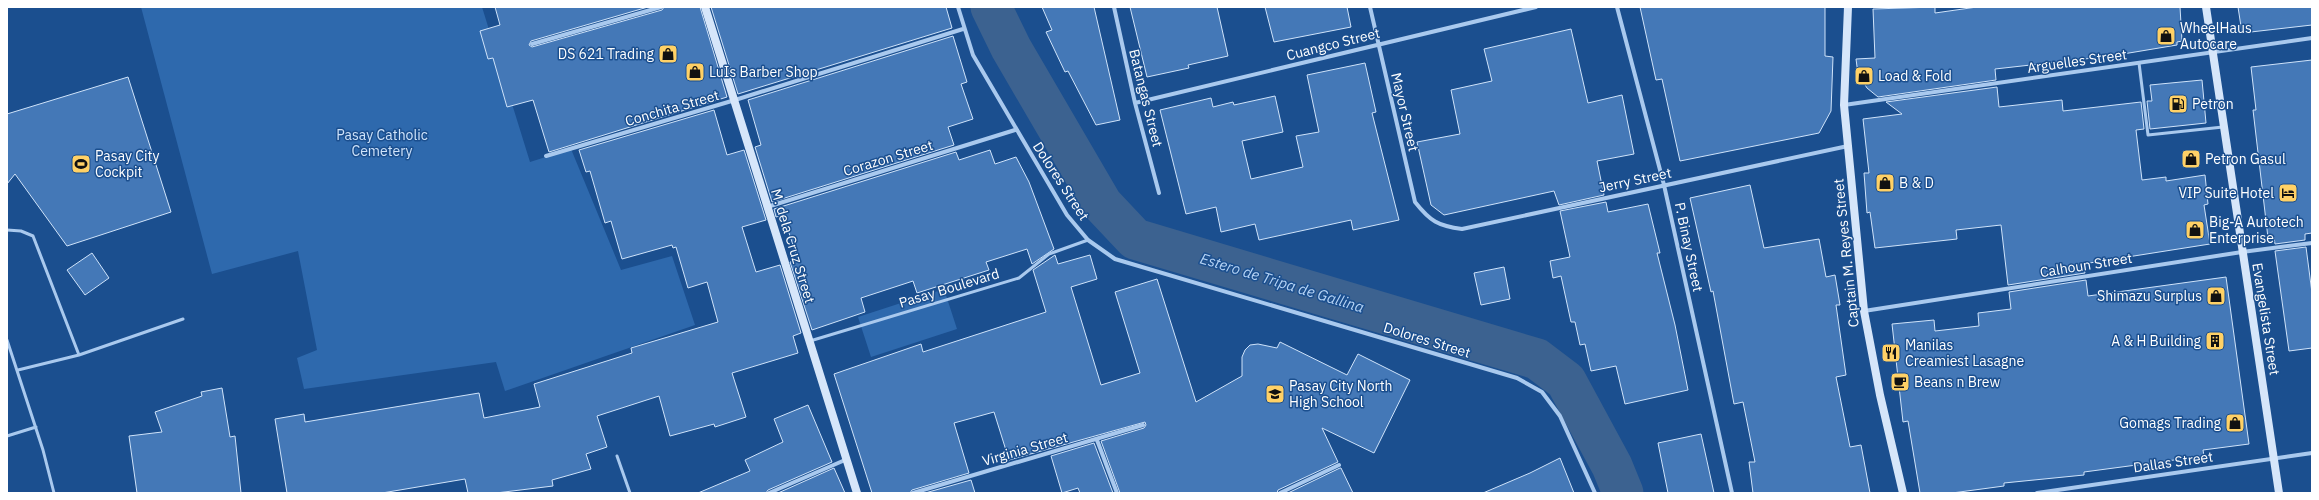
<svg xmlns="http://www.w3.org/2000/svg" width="2319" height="500" viewBox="0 0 2319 500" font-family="'IBM Plex Sans',sans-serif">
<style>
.green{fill:#2e69ad}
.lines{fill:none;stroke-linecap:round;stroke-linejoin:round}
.river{stroke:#3c6290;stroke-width:41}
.building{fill:#4478b7;stroke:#cfe3fa}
.lane{stroke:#a9c9ee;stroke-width:3}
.street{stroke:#a9c9ee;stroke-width:4}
.secondary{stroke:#d6e6fa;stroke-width:8}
.labels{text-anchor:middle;stroke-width:3;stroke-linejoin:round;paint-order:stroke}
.poi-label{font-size:14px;fill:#fff;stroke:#1b4f8f;text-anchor:start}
.street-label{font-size:14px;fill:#fff;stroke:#1b4f8f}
.park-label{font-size:14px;fill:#cfe3fa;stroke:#1b4f8f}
.water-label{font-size:15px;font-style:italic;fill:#b5d3f5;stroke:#1b4f8f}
</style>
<rect width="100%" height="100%" fill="#1b4f8f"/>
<path class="green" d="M141,7H482L530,162L571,149L621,270L672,256L695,325L505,391L496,362L304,389L297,358L317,350L298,251L212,274Z
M944,289L957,329L871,357L858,317Z"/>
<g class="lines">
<path class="river" d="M991,7L1011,48L1102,204L1135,239L1537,359L1566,381L1612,466L1623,493"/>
</g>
<path class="building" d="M495,7H648L531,41L529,45L532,47L662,10L664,7H700L727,97L549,152L533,100L507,107L493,58L488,59L480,31L500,25Z
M711,7H946L952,28L738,94Z
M1042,7H1094L1120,120L1096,125L1068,71L1065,72L1046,32L1052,30Z
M1130,7H1217L1228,56L1188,65L1189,68L1147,77Z
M1265,7H1347L1351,27L1274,42Z
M1640,7H1825V56L1833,57L1831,111L1819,133L1680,161L1662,79L1656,80Z
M1935,7V13L1977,7H2180L2182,41L2177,42V45L2111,56L1995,69L1996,80L1878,97L1867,88L1858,74L1856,59L1875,58L1873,9Z
M2238,7H2312V25L2242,33Z
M1571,29L1588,103L1622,95L1634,154L1597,161L1604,195L1559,205L1554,191L1444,215L1431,205L1417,142L1460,134L1451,90L1492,81L1484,49Z
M953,36L967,82L961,84L973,119L948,127L954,145L772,202L755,147L761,145L748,100Z
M2312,60V233L2305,234V240L2275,244L2274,237L2268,238L2253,110H2256L2251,67Z
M1365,63L1376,112L1372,113L1399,220L1353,230L1351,220L1259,240L1255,224L1221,232L1216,207L1186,214L1160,110L1211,98L1213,107L1233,102L1234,105L1275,96L1283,132L1242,141L1251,179L1303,167L1296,136L1319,132L1307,75Z
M128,77L171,212L67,246L15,174L7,184V114Z
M2202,80L2206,123L2150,129L2147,101H2152L2150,85Z
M1997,87L1999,107L2062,100L2063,111L2141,102L2144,129L2136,130L2142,180L2166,177V181L2205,175L2208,204L2204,205L2210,244L2083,264L2085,273L2008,285L2001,225L1956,230L1957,239L1875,248L1870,212L1867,213L1864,173H1869L1863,119L1902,114L1886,102Z
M714,110L727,155L744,150L766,220L742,227L756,272L780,265L801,333L793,336L798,353L732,373L746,417L715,427L714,424L670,436L659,396L597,416L607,447L586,454L591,469L552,480L553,486L496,493H468L465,479L382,493H287L275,419L304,414L305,422L479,393L484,418L540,407L534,384L632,353L631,348L718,322L707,282L688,288L676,247L673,248L672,245L622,259L611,221L605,223L590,171L586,172L579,150Z
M990,150L995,164L1016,157L1029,182L1054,249L1032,264L1027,249L986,262L989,270L917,293L913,281L861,298L865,312L812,330L790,262L798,260L783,215L776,217L774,209L956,152L959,160Z
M1750,185L1764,248L1819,239L1826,277L1835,275L1840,305H1836L1846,375L1836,377L1850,447L1861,445L1870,493H1753L1749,462H1755L1743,402L1734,404L1713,291L1711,292L1690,198Z
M1606,202L1608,212L1648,204L1660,253H1657L1675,325L1688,390L1625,404L1616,366L1591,371L1585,344L1580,345L1575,322H1571L1561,276L1553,278L1550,261L1570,257L1560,211Z
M2306,247L2312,293V348L2289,351L2275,251Z
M92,253L109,278L85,295L67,270Z
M1055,255L1058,264L1090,255L1097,279L1071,287L1101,385L1140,373L1115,292L1157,279L1196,402L1242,376V357L1245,350L1250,345L1258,344L1277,348L1280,342L1347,375L1358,354L1410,380L1374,453L1322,428L1338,462L1278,490L1277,493H1120L1101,441L1144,428L1146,425L1145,422L1009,460L994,412L954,423L969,473L912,490L910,493H872L834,374L921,344L923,352L1046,312L1033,270Z
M1504,267L1510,299L1481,305L1474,273Z
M2226,277L2249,444L2203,450L2204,456L2084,472V475L2004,483V486L1952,493H1920L1908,421L1903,422L1892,324L1934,320L1935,331L1979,326L1978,313L2011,309L2009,292L2086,280L2088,296Z
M222,388L230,437L235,436L241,493H137L129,436L162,432L155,412L202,396L201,392Z
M808,405L832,462L768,490L766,493H698L750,471L745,460L783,442L774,419Z
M1701,434L1714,493H1668L1658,443Z
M1094,443L1113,493H1080L1078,488L1062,493L1051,456Z
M1560,458L1574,493H1483L1530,473Z
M834,468L845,493H778Z
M1341,468L1353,493H1288L1340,468Z
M971,480L975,493H925Z"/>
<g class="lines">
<path class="lane" d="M2139,63L2148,135L2223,127
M7,230L21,231L33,236L79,355
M7,340L43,450L54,493
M810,341L1019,278L1049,254L1088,240
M18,370L79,355L183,319
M7,436L36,427
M617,456L630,493"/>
<path class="street" d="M958,7L973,55L1067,215L1088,240L1115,259L1517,378L1542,392L1560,416L1595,493
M1114,7L1135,103L1159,193
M1370,7L1415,202C1430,221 1438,226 1462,229L1848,146
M1617,7L1664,185L1732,493
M532,44L661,7
M1135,103L1536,7
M1844,105L2312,38
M546,156L735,100L963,29
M767,207L1015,130
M1864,311L2242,252L2312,243
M1097,440L1117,493
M769,493L845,460
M913,493L1143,425
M1280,493L1339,465
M2037,493L2312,453"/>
<path class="secondary" d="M705,7L857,493
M1848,7L1844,105L1864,311L1880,395L1903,493
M2206,7L2279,493"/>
</g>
<defs>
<g id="shop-square" transform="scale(1)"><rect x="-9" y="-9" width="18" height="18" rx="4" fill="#ffd166" stroke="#1b4f8f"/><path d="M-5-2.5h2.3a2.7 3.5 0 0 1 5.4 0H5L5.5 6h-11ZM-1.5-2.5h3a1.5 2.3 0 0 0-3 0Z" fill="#111"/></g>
<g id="fuel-square" transform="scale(1)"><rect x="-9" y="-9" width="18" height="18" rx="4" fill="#ffd166" stroke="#1b4f8f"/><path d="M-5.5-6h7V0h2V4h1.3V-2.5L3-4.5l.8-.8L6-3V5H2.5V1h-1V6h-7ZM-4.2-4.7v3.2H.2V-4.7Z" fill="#111"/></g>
<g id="stadium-square" transform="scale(1)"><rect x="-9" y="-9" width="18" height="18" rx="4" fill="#ffd166" stroke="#1b4f8f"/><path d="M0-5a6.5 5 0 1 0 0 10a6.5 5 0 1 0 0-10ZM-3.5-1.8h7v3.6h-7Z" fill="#111"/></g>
<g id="hotel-square" transform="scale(1)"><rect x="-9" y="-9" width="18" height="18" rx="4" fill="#ffd166" stroke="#1b4f8f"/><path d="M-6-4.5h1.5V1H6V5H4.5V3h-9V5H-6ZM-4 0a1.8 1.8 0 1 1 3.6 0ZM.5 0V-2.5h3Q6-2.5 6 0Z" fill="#111"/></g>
<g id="building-square" transform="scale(1)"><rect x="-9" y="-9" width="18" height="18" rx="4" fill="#ffd166" stroke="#1b4f8f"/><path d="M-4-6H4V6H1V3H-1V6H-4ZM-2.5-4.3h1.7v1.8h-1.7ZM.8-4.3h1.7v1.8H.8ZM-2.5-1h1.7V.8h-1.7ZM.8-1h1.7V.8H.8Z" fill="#111"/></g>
<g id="restaurant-square" transform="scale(1)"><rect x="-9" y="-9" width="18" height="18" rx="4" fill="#ffd166" stroke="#1b4f8f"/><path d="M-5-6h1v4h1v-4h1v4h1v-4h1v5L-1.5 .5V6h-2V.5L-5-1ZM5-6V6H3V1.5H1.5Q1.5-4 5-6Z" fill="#111"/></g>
<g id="cafe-square" transform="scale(1)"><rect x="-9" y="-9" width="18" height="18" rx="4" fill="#ffd166" stroke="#1b4f8f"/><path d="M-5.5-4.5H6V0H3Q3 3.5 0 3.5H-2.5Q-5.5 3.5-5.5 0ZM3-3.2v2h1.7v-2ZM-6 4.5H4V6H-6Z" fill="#111"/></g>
<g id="school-square" transform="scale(1)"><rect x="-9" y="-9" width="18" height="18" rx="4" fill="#ffd166" stroke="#1b4f8f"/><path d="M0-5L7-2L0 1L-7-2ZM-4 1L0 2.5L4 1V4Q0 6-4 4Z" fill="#111"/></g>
</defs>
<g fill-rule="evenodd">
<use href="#shop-square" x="2166" y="36"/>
<use href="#shop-square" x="668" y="54"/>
<use href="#shop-square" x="695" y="72"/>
<use href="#shop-square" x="1864" y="76"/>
<use href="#fuel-square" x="2178" y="104"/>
<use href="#shop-square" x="2191" y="159"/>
<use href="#stadium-square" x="81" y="164"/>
<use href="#shop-square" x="1885" y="183"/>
<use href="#hotel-square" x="2288" y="193"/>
<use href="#shop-square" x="2195" y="230"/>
<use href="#shop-square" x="2216" y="296"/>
<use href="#building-square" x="2215" y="341"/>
<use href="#restaurant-square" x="1891" y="353"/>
<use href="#cafe-square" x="1900" y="382"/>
<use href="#school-square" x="1275" y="394"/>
<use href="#shop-square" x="2235" y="423"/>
</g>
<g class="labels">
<g class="poi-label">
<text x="2180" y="33">WheelHaus<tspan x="2180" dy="16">Autocare</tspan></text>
<text x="654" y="59" text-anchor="end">DS 621 Trading</text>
<text x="709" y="77">LuIs Barber Shop</text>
<text x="1878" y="81">Load &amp; Fold</text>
<text x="2192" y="109">Petron</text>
<text x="95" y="161">Pasay City<tspan x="95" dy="16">Cockpit</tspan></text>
<text x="2205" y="164">Petron Gasul</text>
<text x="1899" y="188">B &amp; D</text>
<text x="2274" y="198" text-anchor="end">VIP Suite Hotel</text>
<text x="2209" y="227">Big-A Autotech<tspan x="2209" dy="16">Enterprise</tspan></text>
<text x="2202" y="301" text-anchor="end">Shimazu Surplus</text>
<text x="2201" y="346" text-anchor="end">A &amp; H Building</text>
<text x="1905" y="350">Manilas<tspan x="1905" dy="16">Creamiest Lasagne</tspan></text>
<text x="1914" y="387">Beans n Brew</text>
<text x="1289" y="391">Pasay City North<tspan x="1289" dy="16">High School</tspan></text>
<text x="2221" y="428" text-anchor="end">Gomags Trading</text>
</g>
<g class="street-label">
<text transform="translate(1333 44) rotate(-14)" y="5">Cuangco Street</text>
<text transform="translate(2077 61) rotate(-8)" y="5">Arguelles Street</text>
<text transform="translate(1146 98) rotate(76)" y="5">Batangas Street</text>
<text transform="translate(672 108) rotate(-16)" y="5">Conchita Street</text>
<text transform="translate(1405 112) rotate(77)" y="5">Mayor Street</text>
<text transform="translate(888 158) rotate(-17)" y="5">Corazon Street</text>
<text transform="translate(1635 180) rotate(-12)" y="5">Jerry Street</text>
<text transform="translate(1061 181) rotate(57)" y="5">Dolores Street</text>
<text transform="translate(793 246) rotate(73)" y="5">M. dela Cruz Street</text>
<text transform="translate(1689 247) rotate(78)" y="5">P. Binay Street</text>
<text transform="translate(1846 253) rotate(-96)" y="5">Captain M. Reyes Street</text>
<text transform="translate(2086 265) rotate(-9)" y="5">Calhoun Street</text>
<text transform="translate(949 288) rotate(-17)" y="5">Pasay Boulevard</text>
<text transform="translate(2266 319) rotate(81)" y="5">Evangelista Street</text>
<text transform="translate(1427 340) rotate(17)" y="5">Dolores Street</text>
<text transform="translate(1025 449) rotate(-16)" y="5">Virginia Street</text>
<text transform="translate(2173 462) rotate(-8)" y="5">Dallas Street</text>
</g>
<g class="park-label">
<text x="382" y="140">Pasay Catholic<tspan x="382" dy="16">Cemetery</tspan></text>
</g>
<g class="water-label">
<text transform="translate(1282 283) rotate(17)" y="5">Estero de Tripa de Gallina</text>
</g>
</g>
<rect width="2319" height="500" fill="none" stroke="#ffffff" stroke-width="16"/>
</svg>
